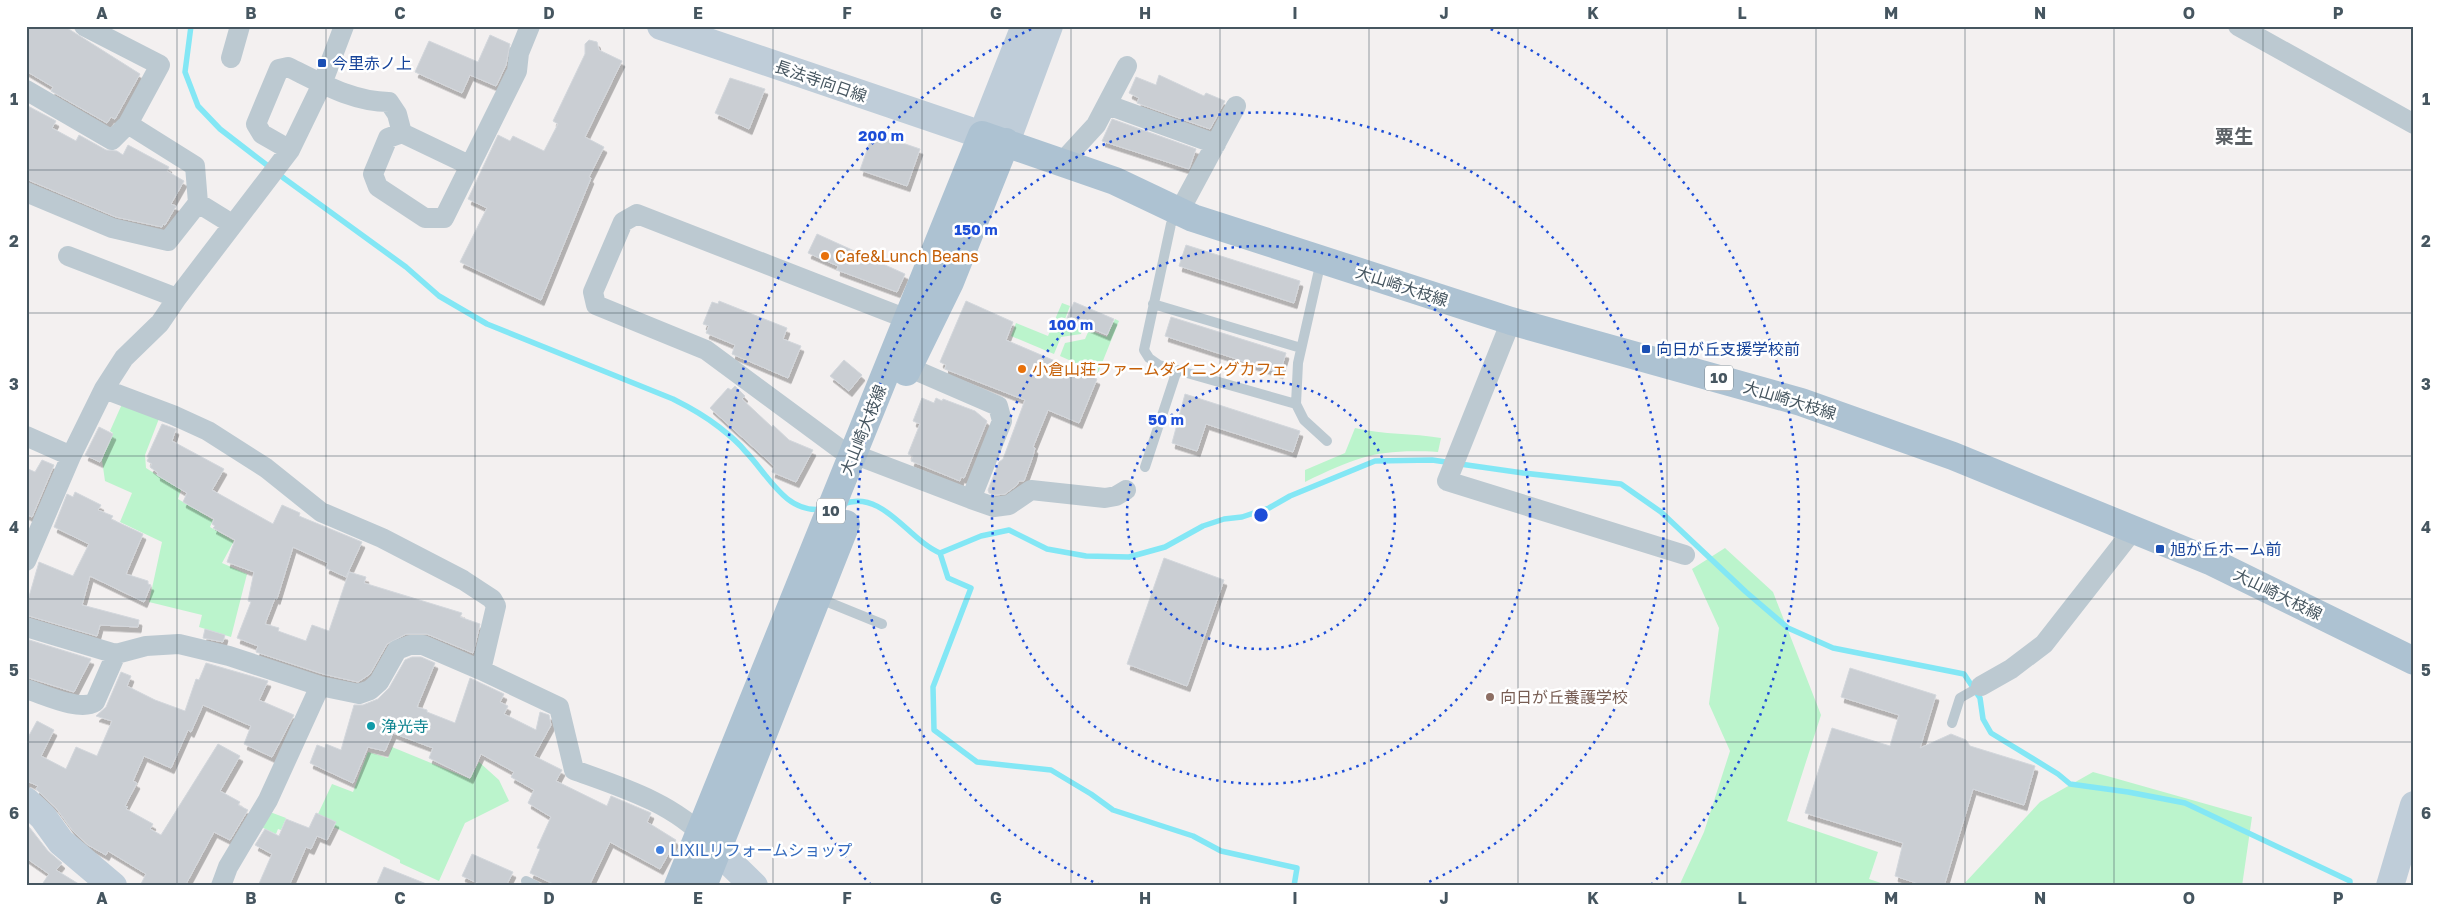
<svg xmlns="http://www.w3.org/2000/svg" width="2440" height="912" viewBox="0 0 2440 912" font-family="'Golos Text','Noto Sans JP',sans-serif">
<style>
.green{fill:#bbf4cc}
.lines{fill:none;stroke-linecap:round;stroke-linejoin:round}
.stream{stroke:#83e7f5;stroke-width:5.5}
.building{fill:#caced3;stroke:#d3d7dc;filter:url(#shadow)}
.lane{stroke:#bcc9d1;stroke-width:10}
.street{stroke:#bcc9d1;stroke-width:20}
.secondary{stroke:#bfcdd9;stroke-width:28}
.primary{stroke:#adc2d2;stroke-width:28}
.grid{fill:none;stroke:#465660;stroke-width:1;stroke-opacity:0.55}
.ring{fill:none;stroke:#1d4ed8;stroke-width:2.5;stroke-dasharray:2.5 5}
.transit-dot{fill:#1a4fb4;stroke:#fff;stroke-width:2}
.food-dot{fill:#e8710a;stroke:#fff;stroke-width:2}
.education-dot{fill:#8d6e63;stroke:#fff;stroke-width:2}
.culture-dot{fill:#0f9aa8;stroke:#fff;stroke-width:2}
.shop-dot{fill:#3f7fe0;stroke:#fff;stroke-width:2}
.labels{text-anchor:middle;stroke-width:5;stroke-linejoin:round;paint-order:stroke}
.shield{fill:#fff;stroke:#7e8990;stroke-width:1}
.shield-label{font-size:15px;font-weight:bold;fill:#465660}
.transit-label{font-size:16px;fill:#164399;stroke:#fff;text-anchor:start}
.street-label{font-size:16px;fill:#465660;stroke:#fff}
.food-label{font-size:16px;fill:#c56008;stroke:#fff;text-anchor:start}
.education-label{font-size:16px;fill:#785e54;stroke:#fff;text-anchor:start}
.culture-label{font-size:16px;fill:#0d838f;stroke:#fff;text-anchor:start}
.shop-label{font-size:16px;fill:#366cbe;stroke:#fff;text-anchor:start}
.quarter-label{font-size:19px;font-weight:bold;fill:#5c6166;stroke:#fff}
.centre{fill:#1d4ed8;stroke:#fff;stroke-width:2.5}
.ring-label{font-size:15px;text-anchor:middle;font-weight:bold;fill:#1d4ed8;stroke:#fff;stroke-width:5;stroke-linejoin:round;paint-order:stroke}
.neatline{fill:none;stroke:#465660;stroke-width:2}
.grid-label{font-size:16px;text-anchor:middle;font-weight:bold;fill:#465660}
</style>
<defs>
<filter id="shadow"><feDropShadow dx="3" dy="5.5" stdDeviation="0" flood-color="#0004"/></filter>
</defs>
<rect width="100%" height="100%" fill="#f3f0f0"/>
<path class="green" d="M1062,303L1070,306L1065,319L1083,327L1081,334L1061,337L1054,354L1011,336L1016,323L1048,336Z
M1115,319L1119,321L1098,373L1060,356L1065,343L1085,339L1089,330L1107,337Z
M122,404L160,416L145,455L146,468L181,490L178,499L213,520L210,527L234,541L222,563L247,574L231,637L199,627L202,615L149,602L162,542L120,522L132,493L105,481L102,460L113,433L110,431Z
M1355,428C1384,435 1412,433 1441,438L1438,452C1377,449 1359,456 1305,482V470L1345,453Z
M1725,548L1773,592L1821,715L1787,821L1878,852L1869,879L1890,886H1679L1704,832L1730,751L1709,704L1719,628L1692,569Z
M392,747L470,779L479,762L499,780L509,801L465,823L439,881L400,863V860L334,827L336,822L318,814L332,784L353,792L368,752L388,758Z
M2093,772L2252,817L2242,886H1962L2040,802Z
M270,812L286,818L281,830L278,829L276,834L257,825Z"/>
<g class="lines">
<path class="stream" d="M191,26L185,72L198,106L220,129L285,179L406,267L439,296L487,324L673,399C689,407 705,416 719,427C728,434 738,442 745,451C767,473 785,514 822,509
M843,504C883,489 907,539 940,553L981,536L1009,530L1047,549L1086,556L1129,557L1165,547L1203,526L1224,519L1242,517L1269,508L1290,496L1375,461L1432,460L1523,473L1621,484L1661,512L1746,592L1788,628L1833,648L1964,674L1980,698L1983,719L1991,733L2058,774L2070,784L2128,792L2185,803L2350,881V886
M940,553L948,578L971,588L933,687L934,730L977,762L1051,770L1091,794L1113,810L1193,836L1221,851L1297,868L1294,886"/>
</g>
<path class="building" d="M26,26H64L140,74L115,119L111,117L107,123L51,91L53,87L26,71Z
M490,35L510,44L506,65L496,86L470,75L462,93L415,72L429,41L478,62Z
M589,40L597,42L599,50L622,61L585,137L604,147L589,177L591,178L541,300L460,262L487,208L468,199L498,135L510,141L513,136L544,151L558,124L553,121L585,54V44Z
M1159,75L1204,96L1206,93L1225,101L1210,129L1137,103L1139,98L1129,93L1136,77L1156,85Z
M730,78L765,89L749,129L715,113Z
M26,105L56,121L52,128L76,141L79,135L106,150L117,151L123,155L128,145L169,167L167,171L184,181L171,204L176,206L165,225L163,224L162,227L116,217L26,179Z
M1112,119L1196,149L1189,169L1102,141Z
M873,133L920,149L907,186L860,170Z
M817,234L905,274L897,292L837,270L838,266L808,253Z
M1186,245L1300,281L1294,303L1179,266Z
M719,301L787,328L783,339L801,346L788,378L732,354L735,345L706,333L709,326L703,324L712,302L718,304Z
M966,301L1013,322L1006,340L1097,379L1079,423L1048,410L1033,447L1035,448L1033,456L1024,481H1019L1017,485L1005,494L995,495L989,493L988,490L999,462L1003,459L1025,400L945,369L946,365L940,362Z
M1074,302L1114,319L1107,335L1067,318Z
M1171,317L1286,353L1280,373L1165,336Z
M844,360L862,375L849,391L830,376Z
M735,386L745,396L742,399L772,427L773,425L789,440L813,450L796,482L772,472L774,466L710,408L728,388L731,390Z
M1185,394L1300,431L1293,452L1206,424L1197,451L1172,443Z
M922,398L934,403L936,398L942,401L943,399L975,411L987,421L964,478L961,477L960,481L911,461L913,456L908,454L920,424L913,421Z
M162,424L176,429L172,441L224,469L212,490L273,524L282,505L300,513L299,516L362,542L346,577L326,568L328,563L293,547L277,599L275,598L265,624L279,628L278,631L306,641L312,625L329,631L349,572L366,577L364,583L462,613L460,617L480,624L473,653L427,634H406L387,644L370,674L358,682L323,674L256,652L258,646L237,638L251,602L248,601L254,572L227,562L235,540L213,528L215,526L212,524L214,519L183,502L187,493L157,475L158,473L150,467L152,464L147,461L149,457H147Z
M99,427L113,434L100,462L85,455Z
M42,460L54,465L32,517L26,514V468L35,472Z
M75,492L101,505L98,510L113,516L111,519L143,534L126,574L148,581V584L151,585L144,602L90,576L82,605L139,620L138,627L100,625L97,636L26,615V607L39,562L73,576L89,544L54,527L67,494L73,497Z
M1164,558L1224,580L1187,686L1127,664Z
M205,629L225,635L223,642L203,638Z
M26,639L91,659L74,692L26,677Z
M412,657H421L435,663L417,707L427,710V712L455,723L470,678L504,694L500,702L508,706L504,714L536,730L540,712L549,715L551,725L534,756L562,770L556,781L607,806L611,796L651,813L647,822L676,840L660,869L610,842L589,886H558L530,873L540,849L537,848L551,817L528,803L534,790L511,777L514,772L481,754L470,778L429,758L433,748L393,733L385,751L368,747L353,783L310,763L317,745L325,748L326,744L341,750L354,705H363L378,699L389,688L405,660Z
M206,663L268,681L259,700L294,715L272,757L244,744L251,726L203,705L191,732L188,730L171,768L144,756L133,781L137,783L125,806L128,807L126,809L153,824L150,829L161,835L218,744L240,756L220,791L240,802L238,805L248,810L230,840L214,832L185,886H140L146,874L108,851L106,855L88,845L73,831L56,808L36,789L38,786L27,781L26,783V741L37,721L54,730L41,756L66,769L76,747L97,756L112,721L96,716L106,707L121,672L131,676L127,686L155,700L185,711L196,679L199,680Z
M1850,668L1936,695L1920,748L1951,734L1966,740L1970,746L2035,766L2024,805L1973,789L1944,886H1925L1895,876L1903,843L1805,813L1832,728L1890,746L1899,715L1841,697Z
M316,813L336,822L327,840L317,836L311,849L306,847L289,886H258L272,854L255,845L265,829L279,836L286,819L309,828Z
M26,823L48,851L62,863L56,870L82,886H41L49,874L26,858Z
M472,854L513,872L506,886H484L462,876Z
M384,867L429,885V886H376Z"/>
<g class="lines">
<path class="lane" d="M1179,213L1171,224L1144,350L1149,358L1159,365L1296,404L1304,420L1327,441
M1153,304L1301,348
M1296,404L1298,363L1321,261
M1145,467L1177,370
M818,598L882,624
M1952,723L1960,698L1981,686
M526,881L536,886"/>
<path class="street" d="M84,26L160,65L128,124L195,166L198,203L232,224
M2238,26L2414,124
M231,58L240,26
M26,90L112,140L128,124
M1108,105L1216,144
M402,133L388,138L373,174L378,187L425,218H444L517,71L519,53L530,26
M290,150L262,134L256,124L279,69L288,67C321,83 353,102 389,102L397,114L402,133L469,165
M1062,162L1096,125L1127,66
M26,192L112,228L168,241L198,203
M1179,212L1236,106
M68,256L177,298
M1511,321L1447,481L1685,555
M908,367L998,406L1002,421L971,499L840,449L706,350L596,305L593,292L623,222L637,214L920,324
M104,389L173,415L208,431L266,468L321,512L382,538L463,580L492,599L496,606L481,670
M26,436L71,456
M971,499L994,507L1009,505L1031,490L1105,498L1116,496L1126,490
M26,561L71,456L104,389L124,358L160,323L177,298L290,150L322,84L344,26
M26,627L116,654L146,646L179,644L229,656L320,686L359,694L370,690L379,682L397,650L410,645H423L481,670L559,707L574,770C621,787 674,803 708,841
M1981,686L2011,669L2044,644L2134,529
M26,689C43,694 80,712 95,702L116,654
M221,886L228,867L268,800L320,686"/>
<path class="secondary" d="M661,26L982,135L1025,26
M1006,142L1049,26
M26,801L43,817L61,842L113,886
M717,850L754,886
M2390,886L2414,805"/>
<path class="primary" d="M906,372L950,282L1006,142
M678,886L982,135L1115,181L1193,218L1511,321L1801,402L1953,456L2210,561L2414,661
M703,886L846,524"/>
</g>
<path class="grid" d="M177,26V886M326,26V886M475,26V886M624,26V886M773,26V886M922,26V886M1071,26V886M1220,26V886M1369,26V886M1518,26V886M1667,26V886M1816,26V886M1965,26V886M2114,26V886M2263,26V886M26,170H2414M26,313H2414M26,456H2414M26,599H2414M26,742H2414"/>
<g class="ring">
<circle cx="1261" cy="515" r="134"/>
<circle cx="1261" cy="515" r="269"/>
<path d="M1100 885A403 403 0 1 1 1422 885"/>
<path d="M871 885A537 537 0 0 1 1038 26M1484 26A537 537 0 0 1 1651 885"/>
</g>
<g class="transit-dot">
<rect x="317" y="58" width="10" height="10" rx="2.5"/>
<rect x="1641" y="344" width="10" height="10" rx="2.5"/>
<rect x="2155" y="544" width="10" height="10" rx="2.5"/>
</g>
<g class="food-dot">
<circle cx="825" cy="256" r="5"/>
<circle cx="1022" cy="369" r="5"/>
</g>
<circle class="education-dot" cx="1490" cy="697" r="5"/>
<circle class="culture-dot" cx="371" cy="726" r="5"/>
<circle class="shop-dot" cx="660" cy="850" r="5"/>
<g class="labels">
<g class="shield">
<rect x="1705" y="365.5" width="28" height="25" rx="4"/>
<rect x="817" y="498.5" width="28" height="25" rx="4"/>
</g>
<g class="shield-label">
<text x="1719" y="383">10</text>
<text x="831" y="516">10</text>
</g>
<g class="transit-label">
<text x="332" y="69">今里赤ノ上</text>
<text x="1656" y="355">向日が丘支援学校前</text>
<text x="2170" y="555">旭が丘ホーム前</text>
</g>
<g class="street-label">
<text transform="translate(821 81) rotate(19)" y="6">長法寺向日線</text>
<text transform="translate(1402 286) rotate(18)" y="6">大山崎大枝線</text>
<text transform="translate(1790 400) rotate(17)" y="6">大山崎大枝線</text>
<text transform="translate(863 430) rotate(-68)" y="6">大山崎大枝線</text>
<text transform="translate(2278 594) rotate(26)" y="6">大山崎大枝線</text>
</g>
<g class="food-label">
<text x="835" y="262">Cafe&amp;Lunch Beans</text>
<text x="1032" y="375">小倉山荘ファームダイニングカフェ</text>
</g>
<g class="education-label">
<text x="1500" y="703">向日が丘養護学校</text>
</g>
<g class="culture-label">
<text x="381" y="732">浄光寺</text>
</g>
<g class="shop-label">
<text x="670" y="856">LIXILリフォームショップ</text>
</g>
<g class="quarter-label">
<text x="2234" y="143">粟生</text>
</g>
</g>
<circle cx="1261" cy="515" r="8" class="centre"/>
<g class="ring-label">
<text x="881" y="141">200 m</text>
<text x="976" y="235">150 m</text>
<text x="1071" y="330">100 m</text>
<text x="1166" y="425">50 m</text>
</g>
<rect width="2440" height="912" fill="none" stroke="#ffffff" stroke-width="55"/>
<rect x="28" y="28" width="2384" height="856" class="neatline"/>
<g class="grid-label">
<text x="102" y="19">A</text>
<text x="251" y="19">B</text>
<text x="400" y="19">C</text>
<text x="549" y="19">D</text>
<text x="698" y="19">E</text>
<text x="847" y="19">F</text>
<text x="996" y="19">G</text>
<text x="1145" y="19">H</text>
<text x="1295" y="19">I</text>
<text x="1444" y="19">J</text>
<text x="1593" y="19">K</text>
<text x="1742" y="19">L</text>
<text x="1891" y="19">M</text>
<text x="2040" y="19">N</text>
<text x="2189" y="19">O</text>
<text x="2338" y="19">P</text>
<text x="14" y="105">1</text>
<text x="2426" y="105">1</text>
<text x="14" y="247">2</text>
<text x="2426" y="247">2</text>
<text x="14" y="390">3</text>
<text x="2426" y="390">3</text>
<text x="14" y="533">4</text>
<text x="2426" y="533">4</text>
<text x="14" y="676">5</text>
<text x="2426" y="676">5</text>
<text x="14" y="819">6</text>
<text x="2426" y="819">6</text>
<text x="102" y="904">A</text>
<text x="251" y="904">B</text>
<text x="400" y="904">C</text>
<text x="549" y="904">D</text>
<text x="698" y="904">E</text>
<text x="847" y="904">F</text>
<text x="996" y="904">G</text>
<text x="1145" y="904">H</text>
<text x="1295" y="904">I</text>
<text x="1444" y="904">J</text>
<text x="1593" y="904">K</text>
<text x="1742" y="904">L</text>
<text x="1891" y="904">M</text>
<text x="2040" y="904">N</text>
<text x="2189" y="904">O</text>
<text x="2338" y="904">P</text>
</g>
</svg>
